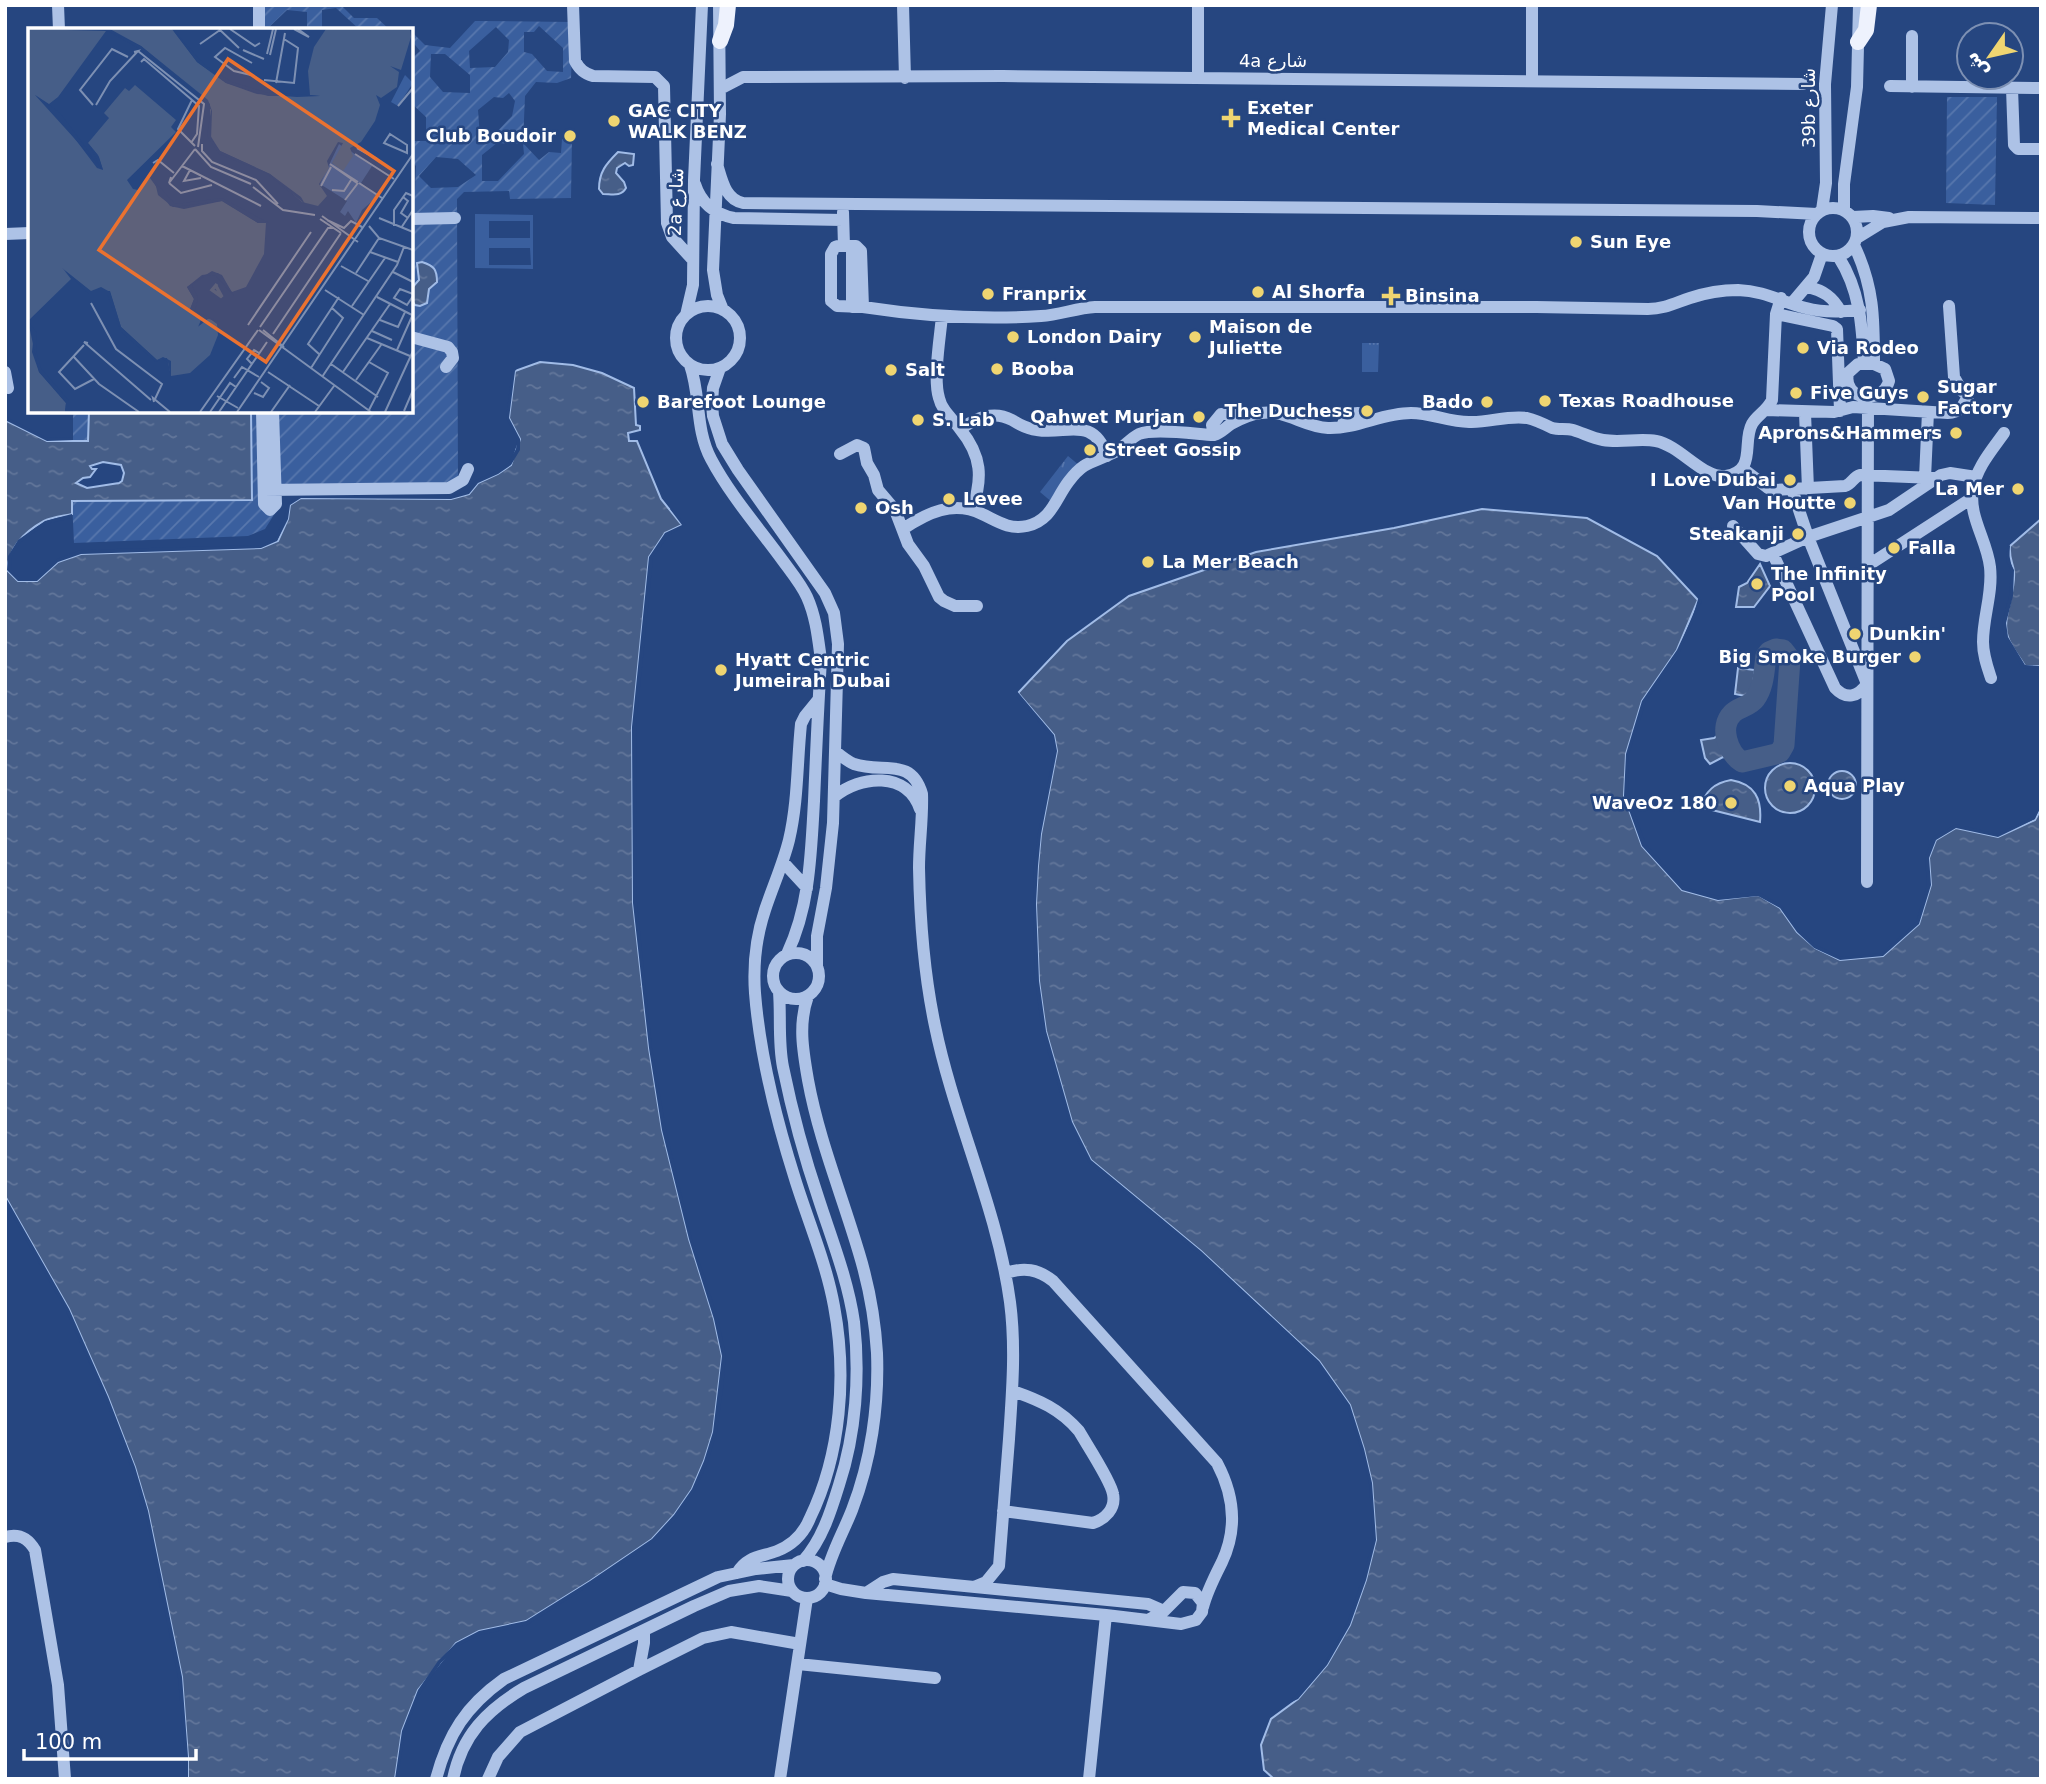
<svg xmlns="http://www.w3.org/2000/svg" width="2046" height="1784" viewBox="0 0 2046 1784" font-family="'DejaVu Sans','Noto Sans Arabic',sans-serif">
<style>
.park{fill:url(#park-tufts)}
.garden{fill:url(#garden-furrows);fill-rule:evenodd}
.pitch{fill:#3a5f9e;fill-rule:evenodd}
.water{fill:url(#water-ripples);stroke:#a1bce7;stroke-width:2;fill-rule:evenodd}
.pier{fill:#264680}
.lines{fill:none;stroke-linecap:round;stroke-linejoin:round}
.river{stroke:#465e88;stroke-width:21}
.minor{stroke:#adc2e6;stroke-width:12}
.major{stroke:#eef2fd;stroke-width:16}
.poi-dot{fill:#efd571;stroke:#264680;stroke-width:2.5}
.labels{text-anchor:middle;stroke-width:5;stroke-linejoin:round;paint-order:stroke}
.street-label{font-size:18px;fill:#fff;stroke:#264680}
.poi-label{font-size:18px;font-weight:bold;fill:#fff;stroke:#264680;text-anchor:start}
.inset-river{fill:none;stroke:#465e88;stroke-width:3.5}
.inset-road{fill:none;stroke:#7d90b3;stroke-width:2}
.view{fill:#eb7230;fill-opacity:0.15;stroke:#eb7230;stroke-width:3.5}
.inset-edge{fill:none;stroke:#fff;stroke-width:3.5}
</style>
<defs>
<pattern id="park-tufts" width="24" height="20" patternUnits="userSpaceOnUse" patternTransform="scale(1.75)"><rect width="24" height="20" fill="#3a5f9e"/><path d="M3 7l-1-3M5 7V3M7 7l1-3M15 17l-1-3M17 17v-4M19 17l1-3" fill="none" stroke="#5877ad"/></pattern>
<pattern id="garden-furrows" width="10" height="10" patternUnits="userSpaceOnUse" patternTransform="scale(1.75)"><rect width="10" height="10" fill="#3a5f9e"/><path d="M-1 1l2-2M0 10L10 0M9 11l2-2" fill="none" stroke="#5877ad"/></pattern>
<pattern id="water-ripples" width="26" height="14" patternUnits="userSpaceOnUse" patternTransform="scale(1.75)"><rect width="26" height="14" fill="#465e88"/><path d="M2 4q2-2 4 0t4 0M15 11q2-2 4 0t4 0" fill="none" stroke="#62769a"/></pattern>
</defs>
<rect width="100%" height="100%" fill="#264680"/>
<path class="park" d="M1362,343H1379L1378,372H1362Z
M1068,456L1080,466L1053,503L1040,492Z"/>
<path class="garden" d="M261,5H341L354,18H377L390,30H360L336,8L322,10V30H307V12L287,10L266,30H261Z
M475,21L573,22L571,78L557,83L536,82L525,96L523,143L539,160L549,152L561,153L562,139H572L571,198L510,199L509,191L464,192L457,199L458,484L282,488L277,510L265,529L248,536L74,543L72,501L251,500V411H411V190H415L416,166L411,161V141H426V117L411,103V59L420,51L411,40V31L425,45L450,48ZM539,26L563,48V72L547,71L532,54L524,52V32H534ZM496,27L509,40L508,52L495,67L470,68L469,51ZM431,54H445L470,75V93L443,92L430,77ZM509,93L515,101L512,116L492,137H480L478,110L494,97L503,98ZM497,143L523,144L524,154L498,181H482V155ZM436,157L458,159L476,175L458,187L431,188L419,176Z
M1947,97H1997L1995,205L1946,203Z
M73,411H89V441L73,440Z"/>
<path class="pitch" d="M475,214L533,215V269L475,268ZM489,221H530V238H489ZM489,248H530L531,265H489Z"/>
<path class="water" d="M618,152L634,154L633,165L629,166L625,163L617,168L616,173L624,182L626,188C621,197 612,194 603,194L599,189C599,172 606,164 618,152Z
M422,262C434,266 437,269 437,282L429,289L427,303L420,306L415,305L411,299V289L419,280L417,263Z
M540,362L573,365L602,373L634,388L636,425L640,426V430L628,433L629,441H637L661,499L682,525L665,533L649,557L632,727L633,903L649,1048L662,1130L689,1239L714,1319L722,1356L713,1432L704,1461L692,1489L674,1515L652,1539L590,1581L526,1621L479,1631L456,1643L418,1690L402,1731L395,1779H188V1757L182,1677L148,1511L135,1467L108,1397L69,1309L5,1196V420L47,441H88L89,411H251L252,500L72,501V514C63,516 52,517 44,521C24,532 9,548 7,570L18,581H37L58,562L81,554L261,548L278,541L288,519L290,505L301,498L451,499L469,494L478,483L498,474L511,465L520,439L509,418L515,371ZM103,462L121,465L124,473L122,481L119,483L87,488L76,483L83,478L90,477L96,469H92L90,466Z
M1482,509L1587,518L1657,556L1698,600L1677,650L1642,701L1626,754L1624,796L1642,846L1682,890L1718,900L1758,895L1780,908L1797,932L1815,948L1840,960L1883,956L1919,924L1931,885L1929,858L1936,840L1956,828L1998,837L2035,820L2041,809V1779H1274L1264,1770L1261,1745L1271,1719L1298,1699L1327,1665L1350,1625L1366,1580L1376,1540L1372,1483L1364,1449L1350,1405L1319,1361L1201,1251L1091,1160L1072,1122L1046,1031L1039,981L1036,904L1038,866L1041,834L1057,751L1054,735L1018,693L1067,641L1129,596L1256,552L1394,528Z
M2041,519V666H2025C2020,657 2011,647 2008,637C2001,619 2016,593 2014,572C2013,562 2009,560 2010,546Z
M1760,564L1770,586L1754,607H1736L1739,587L1747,583Z
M1738,668L1755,670L1752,690L1745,696L1735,694Z
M1726,730C1727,740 1728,751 1736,758L1723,757L1710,764L1705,758L1701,740L1714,738Z
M1765 788a25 25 0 1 1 50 0a25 25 0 1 1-50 0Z
M1828 785a14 14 0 1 1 28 0a14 14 0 1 1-28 0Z
M1731,780C1755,784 1762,799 1760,822L1700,807C1706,791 1714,783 1731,780Z"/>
<path class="pier" d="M519,366L515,371L509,418L520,439V450L511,465L498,474L478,483L469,494L451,499L301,498L290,505L288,519L277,541L261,548L81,554L58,562L37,581H18L7,570L8,556L18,540L45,521L72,514V518L46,524L21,542L12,557L11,569L20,578H36L57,559L80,550L260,545L275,539L284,518L287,504L300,495L451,496L467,491L476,480L496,471L508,463L516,449L517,440L506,418L512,370Z
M5,416L47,438L73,437V440L47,441L5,420Z
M672,508L686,525L668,536L653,558L636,727L637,902L652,1048L666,1129L692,1239L718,1318L726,1355L723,1389L717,1432L708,1462L695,1491L677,1518L654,1542L592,1584L527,1625L480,1635L458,1646L441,1663L421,1692L405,1732L398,1779H395L402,1731L418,1690L438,1661L456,1643L479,1631L526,1621L590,1581L652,1539L674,1515L692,1489L704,1461L713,1432L722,1356L714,1319L689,1239L662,1130L649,1048L633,903L632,727L649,557L665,533L682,525L670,509Z
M2008,543L2010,546L2009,560L2014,570L2013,596L2006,623L2008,637L2025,665L2041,666V669L2022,668L2004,638L2002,623L2009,596L2011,571L2006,560Z
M1699,596L1702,601L1680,652L1646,702L1629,754L1628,795L1646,844L1684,887L1718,896L1759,892L1782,906L1800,930L1816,945L1841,957L1882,953L1916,922L1927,885L1925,857L1933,837L1956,824L1997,834L2033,817L2038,807L2041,805L2035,819L1998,837L1956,828L1936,840L1929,858L1931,885L1919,924L1883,956L1840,960L1814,948L1797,932L1780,908L1758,896L1718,900L1682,890L1642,846L1624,796L1626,754L1642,701L1677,650L1693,616Z
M1016,690L1054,735L1057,751L1041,834L1038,866L1036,904L1039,981L1046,1031L1072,1122L1091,1160L1201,1251L1319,1361L1350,1405L1364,1449L1372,1483L1376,1540L1366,1580L1350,1625L1327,1665L1298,1699L1285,1705L1295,1696L1325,1663L1347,1623L1362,1579L1373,1540L1369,1484L1361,1450L1347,1407L1316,1363L1198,1254L1088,1162L1069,1123L1042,1032L1035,981L1033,904L1034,865L1038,833L1054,751L1051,736L1016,696Z
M5,1196L69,1309L108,1397L135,1467L148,1511L182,1677L188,1757V1779H184L185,1758L178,1678L145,1512L131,1468L105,1398L66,1311L5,1203Z"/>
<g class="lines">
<path class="river" d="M1776,649L1783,650L1790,659L1784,745L1780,752L1776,754L1742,762C1728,753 1719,727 1732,714C1738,707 1749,707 1755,699C1764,687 1764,670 1766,656L1769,652Z"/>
<path class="minor" d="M58,5L59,30
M259,5V30
M573,5L575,61C580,70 584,73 593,76L655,77L664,86L667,223L672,237L692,259
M719,5L720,114L713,270L717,295L723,310
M903,5L905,78
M1198,5V78
M1532,5V80
M1912,36V87
M1890,86L2041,88
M2012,88L2014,145L2018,149H2041
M720,89L743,77L1003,76L1803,84
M717,164C722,180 725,199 743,203L1757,211L1817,214
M695,184C701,203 714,214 734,218L843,220
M1809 232a24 24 0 1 1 48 0a24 24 0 1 1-48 0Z
M1822,210L1826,183L1825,84L1832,5
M1844,210V184L1857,87L1859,5
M843,212L844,246
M1853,217L1873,216L1889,218
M411,219L455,218
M5,234L30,233
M1857,238L1883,222L1909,217L2041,218
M1854,245C1874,287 1874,318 1874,364
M838,246H856L861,251L863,307L837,306L831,301V254L835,247Z
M852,246V307
M1838,256C1860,290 1862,325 1864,363
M1807,287C1823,290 1833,297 1841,312
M1792,303L1814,277L1822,254
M676 338a32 32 0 1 1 64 0a32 32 0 1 1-64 0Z
M863,307C922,316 981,320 1041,316C1060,315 1076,308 1095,307H1536L1648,309C1664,309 1675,303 1690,298C1705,293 1721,290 1738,290C1766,291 1781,302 1806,308C1824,313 1842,312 1860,310
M1776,314L1833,326L1837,329L1840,411
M686,315L693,285L694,180L702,5
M942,316C940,338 933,378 939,398C942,411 952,418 960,429C982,456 983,478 972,510
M411,337L448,347L452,352L453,358L446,367
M1858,364H1874L1885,369L1889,381C1883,405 1842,401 1848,373Z
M690,365C701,396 695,429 711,459C730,495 759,528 783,561C791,572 801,584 807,597C816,617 818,638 821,660C818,707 816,754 814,801C811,853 810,906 787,954
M720,368L713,388L712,404L713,416L722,444L738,470L825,593L834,613L838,644L833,823L826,888L817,936V966
M5,372L8,388
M1766,410L1834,412L1853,407L1948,413C1960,413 1963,406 1968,396L1962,391L1954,377L1949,306
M262,411L264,504L270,510L276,504L273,411
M1805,413L1808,489
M1342,427C1346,412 1360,408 1371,420
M960,429C977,418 993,410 1012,420C1020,425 1028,429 1037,430C1067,435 1093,415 1107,456
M1214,435L1212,425L1221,414H1233L1238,420
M840,454L857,445L864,448L867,463L874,475L878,490L895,510L908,544L924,566L939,597L944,601L955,606H977
M1742,468L1768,488L1774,490L1845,486C1852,484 1853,477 1860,475L1934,478
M1925,478L1928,412
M264,490L449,488L463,480L468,469
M1733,526L1758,554L1766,556L1808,537L1889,510L1941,475L1950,473L1976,477
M903,529C927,513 953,500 982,514C997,521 1009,530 1027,526C1052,520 1055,499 1069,481C1085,460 1093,463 1113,453C1123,449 1129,439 1139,434C1155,428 1195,434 1214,435C1221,433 1225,428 1231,424C1240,419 1251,414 1261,413C1285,409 1304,427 1328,428C1357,429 1382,413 1411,413C1431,413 1449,422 1469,422C1489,423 1507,415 1527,418C1536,420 1544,424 1552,428C1559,430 1566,428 1573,430C1583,433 1592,438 1603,440C1621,443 1639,438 1656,441C1681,446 1703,479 1726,476C1757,471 1742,442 1752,424C1757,415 1767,411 1772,400L1776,314L1781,298
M1773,554L1835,688C1846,700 1858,697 1867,684L1808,537L1792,489
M1867,566L1972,498
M1991,678C1987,666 1983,655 1983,642C1983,616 1993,593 1990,567C1987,540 1968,516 1973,489C1976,468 1992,450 2004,433
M835,751C841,756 847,761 854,764C882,774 911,756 922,794C923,818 919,843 919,868C920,921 924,974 935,1026C954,1119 997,1207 1010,1302C1016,1348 1012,1393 1009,1439C1006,1482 1002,1524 999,1566L986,1582L974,1587
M834,797C860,775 907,771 920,809
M783,862L807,888
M1867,882L1868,396
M773 976a23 23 0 1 1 46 0a23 23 0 1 1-46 0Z
M779,992C781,1017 778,1042 783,1067C792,1111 804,1156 819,1200C832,1240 848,1280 854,1322C860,1375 856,1433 839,1485C831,1511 822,1540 803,1561
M808,996C798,1024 803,1051 808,1080C819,1140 842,1195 859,1253C869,1286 875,1319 877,1353C879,1405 871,1461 852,1510C843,1533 830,1555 825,1579
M1006,1273C1024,1267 1038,1269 1053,1281L1217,1463C1234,1495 1238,1528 1222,1562C1215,1576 1207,1591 1203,1607
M1003,1511L1093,1523C1105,1519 1116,1509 1113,1494C1111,1481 1087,1445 1079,1431C1060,1409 1039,1400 1013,1391
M5,1537C19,1533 28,1538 35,1550L58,1685L65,1779
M788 1579a19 19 0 1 1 38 0a19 19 0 1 1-38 0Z
M737,1573C747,1556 761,1557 777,1551C792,1545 804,1533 810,1518C841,1454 847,1375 834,1306C826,1262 808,1221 795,1179C776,1119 760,1057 755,993C753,965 756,937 765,910C773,886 783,864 789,840C798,802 797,763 801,724L805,716L818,700
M825,1584L841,1589L866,1593L1106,1615L1181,1624L1196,1620L1202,1612L1203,1603L1195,1593L1183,1592L1164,1611L1150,1619
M866,1593L883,1582L893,1579L1148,1604L1164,1611
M798,1664L935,1678
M639,1670L644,1643V1631
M436,1779C448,1734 466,1706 504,1679L718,1577L756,1569L794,1565
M453,1779C462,1735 487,1710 524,1688L694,1606L729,1591L759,1586L792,1591
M488,1779L498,1757L520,1732L639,1670L703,1638L731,1632L800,1644
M780,1779L807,1598
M1089,1779L1106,1615"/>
<path class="major" d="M720,41L726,25L728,5
M1858,42L1866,30L1869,5"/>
</g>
<g class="poi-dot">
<path d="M1227.5 107.5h7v7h7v7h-7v7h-7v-7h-7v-7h7z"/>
<circle cx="614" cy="121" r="7"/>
<circle cx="570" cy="136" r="7"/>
<circle cx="1576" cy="242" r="7"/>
<circle cx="1258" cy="292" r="7"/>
<circle cx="988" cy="294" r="7"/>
<path d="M1387.5 285.5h7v7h7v7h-7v7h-7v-7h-7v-7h7z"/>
<circle cx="1013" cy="337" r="7"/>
<circle cx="1195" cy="337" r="7"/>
<circle cx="1803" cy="348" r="7"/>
<circle cx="997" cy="369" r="7"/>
<circle cx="891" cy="370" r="7"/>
<circle cx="1796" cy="393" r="7"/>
<circle cx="1923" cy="397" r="7"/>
<circle cx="1545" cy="401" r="7"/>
<circle cx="643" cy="402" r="7"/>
<circle cx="1487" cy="402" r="7"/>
<circle cx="1367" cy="411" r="7"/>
<circle cx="1199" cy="417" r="7"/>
<circle cx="918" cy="420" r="7"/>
<circle cx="1956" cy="433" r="7"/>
<circle cx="1090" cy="450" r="7"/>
<circle cx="1790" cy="480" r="7"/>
<circle cx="2018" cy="489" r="7"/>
<circle cx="949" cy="499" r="7"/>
<circle cx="1850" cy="503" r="7"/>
<circle cx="861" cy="508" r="7"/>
<circle cx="1798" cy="534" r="7"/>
<circle cx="1894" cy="548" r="7"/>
<circle cx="1148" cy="562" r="7"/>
<circle cx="1757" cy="584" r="7"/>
<circle cx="1855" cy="634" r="7"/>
<circle cx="1915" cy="657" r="7"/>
<circle cx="721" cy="670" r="7"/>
<circle cx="1790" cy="786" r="7"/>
<circle cx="1731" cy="803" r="7"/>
</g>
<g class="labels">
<g class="street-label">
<text x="1273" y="67">4a شارع</text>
<text transform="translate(1809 108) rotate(-90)" y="6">39b شارع</text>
<text transform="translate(676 202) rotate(-88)" y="6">2a شارع</text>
</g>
<g class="poi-label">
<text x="1247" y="114">Exeter<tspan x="1247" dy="21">Medical Center</tspan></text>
<text x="628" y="117">GAC CITY<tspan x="628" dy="21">WALK BENZ</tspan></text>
<text x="556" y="142" text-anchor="end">Club Boudoir</text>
<text x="1590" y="248">Sun Eye</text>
<text x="1272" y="298">Al Shorfa</text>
<text x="1002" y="300">Franprix</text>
<text x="1405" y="302">Binsina</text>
<text x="1209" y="333">Maison de<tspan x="1209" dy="21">Juliette</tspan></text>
<text x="1027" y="343">London Dairy</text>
<text x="1817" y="354">Via Rodeo</text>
<text x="1011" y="375">Booba</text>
<text x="905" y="376">Salt</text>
<text x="1937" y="393">Sugar<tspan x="1937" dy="21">Factory</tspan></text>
<text x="1810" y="399">Five Guys</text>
<text x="1559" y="407">Texas Roadhouse</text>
<text x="657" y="408">Barefoot Lounge</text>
<text x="1473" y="408" text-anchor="end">Bado</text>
<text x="1353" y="417" text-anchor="end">The Duchess</text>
<text x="1185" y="423" text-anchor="end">Qahwet Murjan</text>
<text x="932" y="426">S. Lab</text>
<text x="1942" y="439" text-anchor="end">Aprons&amp;Hammers</text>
<text x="1104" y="456">Street Gossip</text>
<text x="1776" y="486" text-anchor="end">I Love Dubai</text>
<text x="2004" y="495" text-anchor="end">La Mer</text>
<text x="963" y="505">Levee</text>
<text x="1836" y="509" text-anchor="end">Van Houtte</text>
<text x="875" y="514">Osh</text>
<text x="1784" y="540" text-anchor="end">Steakanji</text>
<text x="1908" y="554">Falla</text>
<text x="1162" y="568">La Mer Beach</text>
<text x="1771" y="580">The Infinity<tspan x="1771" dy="21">Pool</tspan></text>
<text x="1869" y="640">Dunkin'</text>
<text x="1901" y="663" text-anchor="end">Big Smoke Burger</text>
<text x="735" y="666">Hyatt Centric<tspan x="735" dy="21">Jumeirah Dubai</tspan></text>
<text x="1804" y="792">Aqua Play</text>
<text x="1717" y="809" text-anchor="end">WaveOz 180</text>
</g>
</g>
<g transform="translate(28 28)">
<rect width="385" height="385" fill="#264680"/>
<path d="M377,47L385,55L370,78L363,74ZM311,116L315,119L304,136L321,122L344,138L333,155L350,168L334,182L328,195L320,183L317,188L312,184L319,173L292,156Z" fill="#3a5f9e"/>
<path d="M0,1L78,3L30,69L21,76L7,67L29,87L69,140L75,142L71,129L60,115L81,90L76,85L97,60L101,63L107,57L148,92L143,99L148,104L99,152L105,161L110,162L122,150L142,178L156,181L194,173L230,195H238L236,226L218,259L204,264L190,245L174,247L159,259L166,271L162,282L174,290L171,298L181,290L189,296L190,307L182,327L162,345L143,348L139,330L129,332L93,299L82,263L63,264L36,242L43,251L0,293ZM82,1H144L169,34L198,55L229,66L269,69L292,68L282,67L280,43L286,19L298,1H382L383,9L373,42L362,38L371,44L369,59L353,70L348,67L352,77L347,93L333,114L322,120L325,128L315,143L304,135L315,115L310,114L299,133L301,140L291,156L299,168L290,178L274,174L242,146L192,123L182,107V76L113,18ZM0,299L6,306L4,324L11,344L38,375L37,384H0Z" fill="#465e88"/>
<path d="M76,1L113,18L180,72L184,83L183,111L192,123L242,146L273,169L277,176L238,145L191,126L179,108L183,82L177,72L112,21ZM144,1L178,38L204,54L237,64L292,68H240L198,55L169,34ZM7,67L32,85L73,140L60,115L70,127L75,142ZM127,154L147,176L194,170L241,195H230L194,173L145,179L130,167ZM34,240L63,263L73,259L82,264L93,299L129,332L135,329L143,333V351L140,334L134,331L128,334L93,304L79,266H61ZM184,243L194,247L206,268L188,248L179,247L164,257L170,270L167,283L192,294L177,290L170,299L174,290L162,281L166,271L159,259ZM0,293L9,305L8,323L13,340L41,373V384H37L38,375L11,344Z" fill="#264680"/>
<path class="inset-river" d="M188,258L194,269L184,262L189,256"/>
<path class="inset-road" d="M191,1L211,20M202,1L227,18L232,15M266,1L281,9L270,1M172,16L192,2M215,22L236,31M110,23L176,76L170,119M239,26L245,1M242,27L248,1M113,34L116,31L171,78L169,106L163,115M223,47L206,43L187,29L197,20L224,35M236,52L266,55L270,20L256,11M248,55L257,5M164,72L150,101L167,118M65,77L52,62L84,21L100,29M68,77L82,53L110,23L106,24M370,78L385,60M362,106L379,117V125L356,115ZM174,116V123L184,134L228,152L250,176M329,120L349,131M167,121L183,139L223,156M327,126L366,151M125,135L130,132L146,145M154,138L233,178M162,142L156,153L173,150M143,149L141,155L167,121M141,155L153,165L184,157M329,155L302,136L330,154M331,155L354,170M293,158L303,139M225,159L255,182L287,187M304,162L316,163L323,152M375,169L380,173L373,185L380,190M317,172L330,155M294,188L330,214M351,190L385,204M292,191L313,205M299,192L316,200L323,193L334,199M341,198L351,210L385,222M366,198V182L378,165L385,168M373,200L385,182M342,224L370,234M313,238L340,253M365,244L385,254M328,245L351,210M297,262L336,287M385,266L372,261L366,270L379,277L385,268M349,269L384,287M63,275L88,321L134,356L127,371M324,278L357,230M352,292L370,299L377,284M220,297L283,204M232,299L300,200H306M231,302L343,384M235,302L256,319M344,303L364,312M245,306L313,205M339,310L382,328M60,315L56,314L123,372M56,317L31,344L47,361L66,351M369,322L385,286M291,326L280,316L311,269M45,328L71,356L111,384M341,334L360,345L341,382M224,336L219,331L226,322L231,325M303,336L350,369M283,340L315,290L304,280M240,344L291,378M315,344L362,276M294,349L369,237L376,219M206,350L214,339L231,349M328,352L353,317M226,365L235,369L241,360L233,354M189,368L210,380M126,374L125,370L142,384M376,383L385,362M172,384L230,302M182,384L202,355L208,359M191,384L239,314M209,384L385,126M243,384L262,357M287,384L306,358M357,384L385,323"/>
<path class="view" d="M200,31L366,143L238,334L71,222Z"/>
<rect width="385" height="385" class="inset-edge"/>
</g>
<rect width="2046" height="1784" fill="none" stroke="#ffffff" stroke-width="14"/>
<g transform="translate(1990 56) rotate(236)"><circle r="33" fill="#264680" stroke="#7d90b3" stroke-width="2"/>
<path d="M0-5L12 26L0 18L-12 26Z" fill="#efd571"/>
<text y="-10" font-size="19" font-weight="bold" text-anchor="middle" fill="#ffffff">ش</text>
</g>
<path d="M24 1749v10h172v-10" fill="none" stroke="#ffffff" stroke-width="3.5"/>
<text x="35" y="1749" font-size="21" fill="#ffffff" stroke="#264680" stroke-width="5" paint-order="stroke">100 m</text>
</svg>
